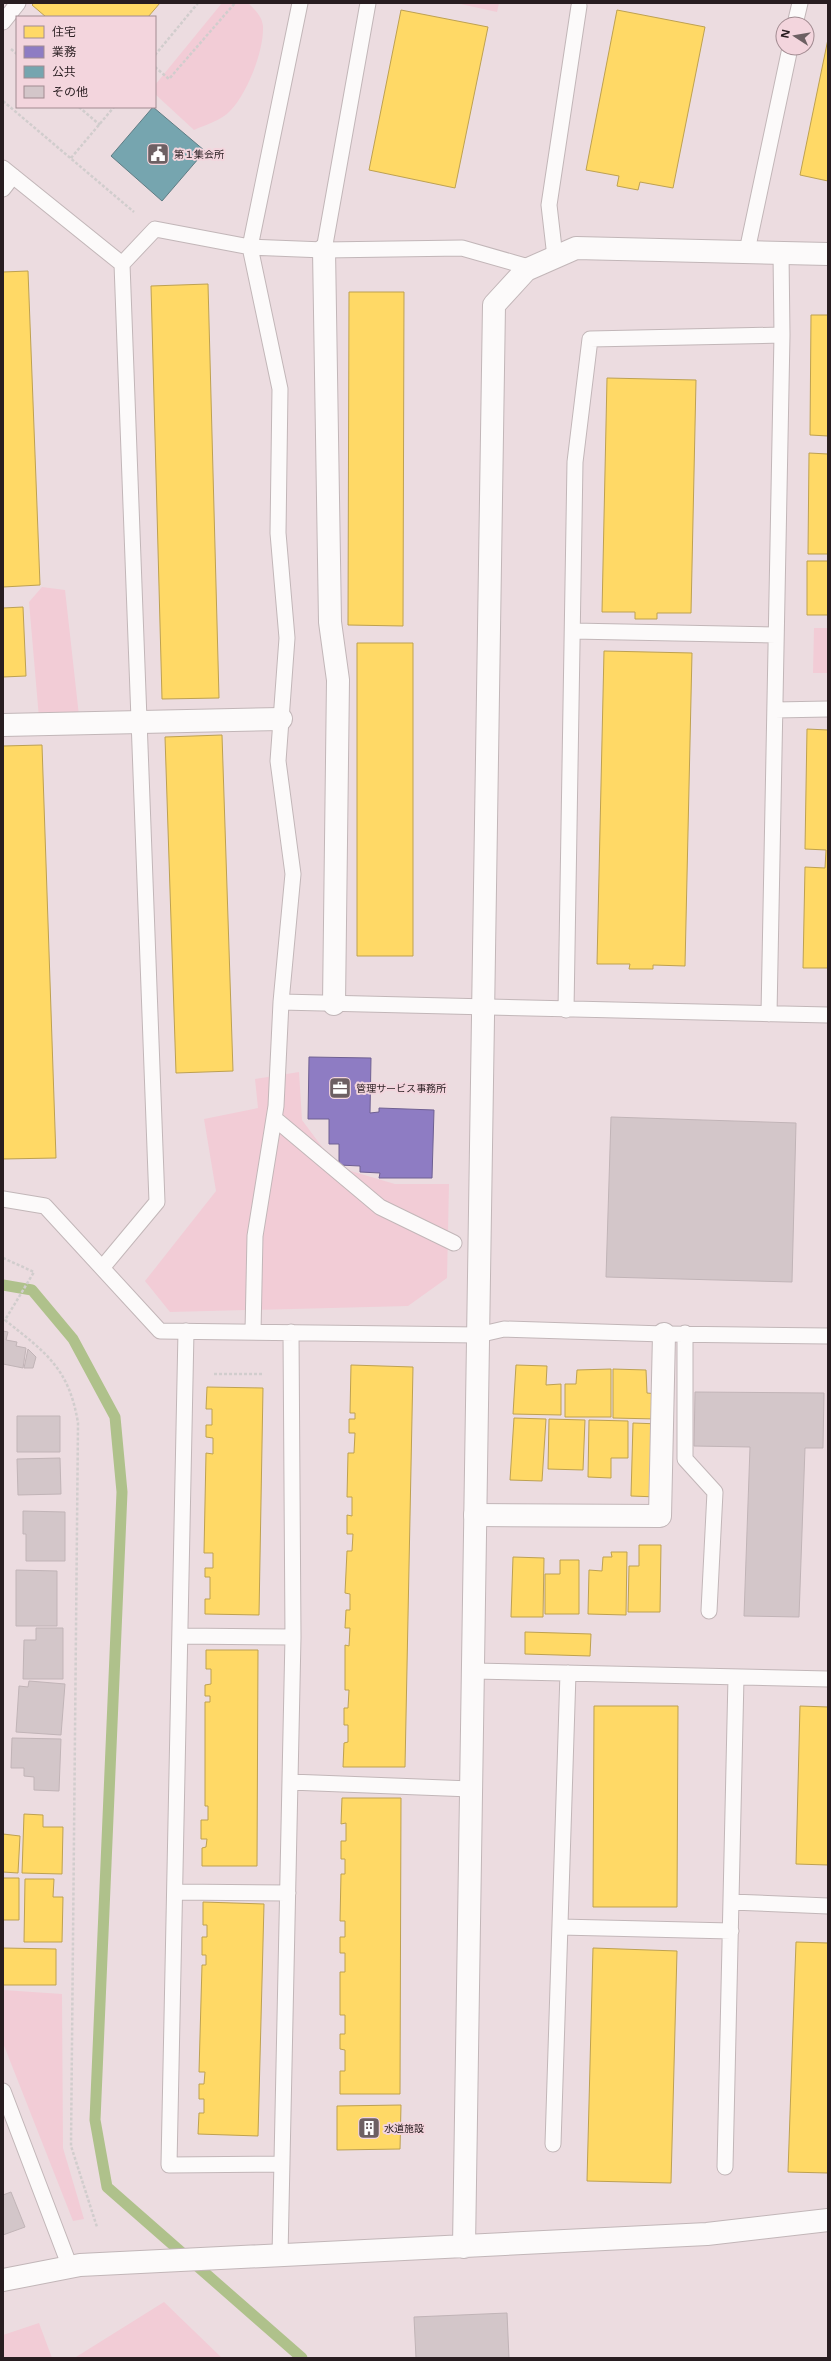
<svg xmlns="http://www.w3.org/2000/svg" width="831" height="2361" viewBox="0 0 831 2361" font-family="'Open Sans','Noto Sans JP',sans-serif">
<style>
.green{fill:#f2ccd6}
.homes{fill:#ffd966;stroke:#bea151}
.offices{fill:#8e7cc3;stroke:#6f6092}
.public{fill:#76a5af;stroke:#5f7c84}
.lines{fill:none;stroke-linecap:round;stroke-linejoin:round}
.stream{stroke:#afc18b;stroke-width:11}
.building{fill:#d3c6c9;stroke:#c1b4b7}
.service-casing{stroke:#c2b6b8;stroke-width:17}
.minor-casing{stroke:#c2b6b8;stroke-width:24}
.tertiary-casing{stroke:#c2b6b8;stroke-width:24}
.path{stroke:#d1cdcd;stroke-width:2.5;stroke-dasharray:3 2;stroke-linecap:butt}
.service{stroke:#fcfafa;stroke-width:15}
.minor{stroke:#fcfafa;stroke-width:22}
.tertiary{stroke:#fcfafa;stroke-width:22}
.labels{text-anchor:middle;stroke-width:4;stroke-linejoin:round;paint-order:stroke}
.poi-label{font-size:10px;fill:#281d20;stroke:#f3d5dd;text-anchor:start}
</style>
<rect width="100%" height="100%" fill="#ecdce0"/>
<path class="green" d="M222,3H248C255,10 262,16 263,26C264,51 247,94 230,111C222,120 205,125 194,130L155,94V85Z
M456,3H499L497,12Z
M42,587L65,590L79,716L39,718L29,602Z
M814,628H828V673H813Z
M299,1072L302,1120L337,1167L395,1184H449L447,1278L408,1306L170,1312L145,1281L216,1191L204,1119L258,1108L255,1079Z
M3,1990L62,1994L63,2148L84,2219L73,2221L3,2043Z
M164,2302L222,2358H77L76,2357Z
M39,2323L52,2358H3V2335Z"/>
<path class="homes" d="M34,3H160L148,17H46L32,5Z
M401,10L488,27L455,188L369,170Z
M617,10L705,27L673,188L640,182L638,190L617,186L619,176L586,170Z
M828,39V181L800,175Z
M28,271L40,585L3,587V272Z
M208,284L219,698L162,699L151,286Z
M349,292H404L403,626L348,625Z
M811,315H828V436L810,435Z
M607,378L696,380L691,613H657V619H635V612H602Z
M809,453L828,454V554H808Z
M807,561H828V615H807Z
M23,607L26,676L3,677V608Z
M357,643H413V956H357Z
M604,651L692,653L685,966L653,965V969H629L630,964H597Z
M807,729L828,730V968H803L805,867L825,868L826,850L805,849Z
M222,735L233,1071L176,1073L165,737Z
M42,745L56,1158L3,1159V746Z
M351,1365L413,1367L405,1767H343L344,1743L348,1742V1725H344V1708H348L349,1690H345V1645L349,1646L350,1628H345L346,1610H350V1594L345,1593L347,1551H352L353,1534H347V1515L352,1516V1497H347L348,1453H354L355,1433H349V1419H355V1413H350Z
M516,1365L547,1366L546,1385L561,1384V1415L513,1414Z
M611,1369V1417H565V1384H576L577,1370Z
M613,1369L646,1370L647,1393L658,1394L657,1419L613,1418Z
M207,1387L263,1388L259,1615L205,1614V1599H210V1577H205V1568H213V1553H204L206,1453L213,1454V1438L206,1437V1425H212V1409H206Z
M514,1418L546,1419L542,1481L510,1480Z
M549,1419L585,1420L583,1470L548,1469Z
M589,1420L628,1421V1458H611V1478L588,1477Z
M633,1423L660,1424L658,1497L631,1496Z
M639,1545H661L660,1612H628L629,1566H639Z
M611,1552H627L626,1615L588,1614L589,1570L602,1571L603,1557H612Z
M513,1557L544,1558L543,1617H511Z
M560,1560H579V1614H545V1574H560Z
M525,1632L591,1634L590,1656L525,1654Z
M206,1650H258L257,1866H202V1848L206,1847L207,1839H201V1820H208V1806H205V1702H210V1696H205V1685L211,1684V1669H206Z
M594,1706H678L677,1907H593Z
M800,1706L828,1707V1865L796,1864Z
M342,1798H401L400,2094H340V2071H345V2050L340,2049V2034H345V2015H340V1972H345V1953H340V1937H345V1921H340L341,1874H345V1859H341V1841H346V1823L341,1824Z
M24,1814L43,1815V1827H63L62,1874L22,1873Z
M3,1834L20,1836L18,1873L3,1872Z
M3,1878H19V1920H3Z
M25,1879H54L53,1897H63L62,1942H24Z
M203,1902L264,1904L258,2136L198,2134L199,2113H204V2099H199V2084H204L205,2072H199L202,1965H206V1955H202V1937H207V1925H203Z
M796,1942L828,1943V2173L788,2172Z
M3,1948L56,1949V1985H3Z
M593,1948L677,1951L671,2183L587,2181Z
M401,2105L400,2149L337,2150V2106Z"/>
<path class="offices" d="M309,1057L371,1058L370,1113L379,1112V1108L434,1110L432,1178H379L380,1173L360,1172V1166L339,1165V1144H329V1119H308Z"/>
<path class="public" d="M153,107L205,151L162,201L111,156Z"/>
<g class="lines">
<path class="stream" d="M3,1285L32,1290L73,1339L115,1417L122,1492L95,2120L107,2187L302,2358"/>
</g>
<path class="building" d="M611,1117L796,1123L792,1282L606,1277Z
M3,1331L8,1332L6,1340L17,1342L16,1346L26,1348L23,1368L3,1364Z
M28,1349L36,1357L33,1368H24Z
M695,1392L824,1393L823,1448H805L799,1617L744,1616L750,1447L694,1446Z
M17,1416H60V1452H17Z
M60,1458L61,1494L18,1495L17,1459Z
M23,1511L65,1512V1561H26V1534H23Z
M16,1570L57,1571V1626H16Z
M36,1628H63V1679H23L24,1640H36Z
M29,1681L65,1684L61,1735L16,1732L19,1686L28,1687Z
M12,1738L61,1739L59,1791L34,1790V1777L24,1776V1768H11Z
M11,2192L25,2227L3,2235V2195Z
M507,2313L509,2358H416L414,2317Z"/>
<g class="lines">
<g class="service-casing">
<path id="service" d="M300,3L250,247L280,389L278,533L287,638L278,761L293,874L281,1002L828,1015
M3,22L18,3
M795,24L800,3
M3,168L122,264
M3,189L13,176
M324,250L368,3
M747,251L790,48
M555,257L549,205L579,6
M573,631L776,635
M775,710L828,709
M566,1010L575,462L590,339L782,335
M769,1014L782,335L781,253
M274,1118L380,1207L454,1243
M3,1199L45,1206L160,1331L478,1335L504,1329L664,1334L828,1336
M102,1268L157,1202L122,264L155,229L250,247L324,250L462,248L532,268
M186,1331L169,2165L282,2164
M253,1332L255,1236L276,1106L281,1002
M685,1333V1459L715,1492L709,1611
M180,1636L293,1637
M473,1671L828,1679
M290,1782L471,1789
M175,1892L288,1893
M731,1902L828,1906
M560,1927L731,1931
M3,2091L70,2267
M553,2144L568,1673
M725,2167L736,1677
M280,2256L293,1637L291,1332"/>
</g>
<g class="minor-casing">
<path id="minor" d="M324,250L330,622L338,680L334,1004
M3,725L281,719
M475,1515L660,1516L664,1334"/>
</g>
<g class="tertiary-casing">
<path id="tertiary" d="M464,2247L494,305L526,270L576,248L828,254
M3,2280L80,2265L707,2234L828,2220"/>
</g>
<path class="path" d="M11,49L17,54
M155,55L198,3
M155,67L169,79L235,3
M3,101L134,212
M79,107L100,125
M71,158L114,107
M3,1258L34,1272L5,1320C46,1353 69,1368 78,1423L71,2146L97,2227
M214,1374H263"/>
<use href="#service" class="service"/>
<use href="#minor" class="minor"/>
<use href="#tertiary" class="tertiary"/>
</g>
<defs>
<g id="civic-square" transform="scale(1.15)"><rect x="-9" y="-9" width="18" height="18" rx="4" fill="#6d6063" stroke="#f3d5dd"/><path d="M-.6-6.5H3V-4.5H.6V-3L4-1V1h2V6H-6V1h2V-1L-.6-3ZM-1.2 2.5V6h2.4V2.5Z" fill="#fff"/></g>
<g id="office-square" transform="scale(1.15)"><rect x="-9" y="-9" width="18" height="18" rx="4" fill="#6d6063" stroke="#f3d5dd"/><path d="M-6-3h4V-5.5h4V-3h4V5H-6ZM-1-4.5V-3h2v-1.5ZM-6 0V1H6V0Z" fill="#fff"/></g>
<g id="building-square" transform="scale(1.15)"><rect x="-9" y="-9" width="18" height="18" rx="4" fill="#6d6063" stroke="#f3d5dd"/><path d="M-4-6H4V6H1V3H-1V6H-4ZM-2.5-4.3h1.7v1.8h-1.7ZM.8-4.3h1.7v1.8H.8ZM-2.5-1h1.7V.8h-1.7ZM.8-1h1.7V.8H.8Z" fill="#fff"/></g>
</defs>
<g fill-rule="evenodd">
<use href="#civic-square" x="158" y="154"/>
<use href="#office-square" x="340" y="1088"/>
<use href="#building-square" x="369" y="2128"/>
</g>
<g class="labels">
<g class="poi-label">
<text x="174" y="158">第１集会所</text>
<text x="356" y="1092">管理サービス事務所</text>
<text x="384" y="2132">水道施設</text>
</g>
</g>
<rect width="831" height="2361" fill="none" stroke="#281d20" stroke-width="8"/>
<rect x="16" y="16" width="140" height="92" fill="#f3d5dd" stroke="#a28b91"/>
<rect x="24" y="26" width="20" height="12" fill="#ffd966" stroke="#a28b91"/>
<text x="52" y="36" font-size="12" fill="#281d20">住宅</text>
<rect x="24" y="46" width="20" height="12" fill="#8e7cc3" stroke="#a28b91"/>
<text x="52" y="56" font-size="12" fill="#281d20">業務</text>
<rect x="24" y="66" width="20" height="12" fill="#76a5af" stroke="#a28b91"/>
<text x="52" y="76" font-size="12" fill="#281d20">公共</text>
<rect x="24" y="86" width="20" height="12" fill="#d3c6c9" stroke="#a28b91"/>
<text x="52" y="96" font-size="12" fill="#281d20">その他</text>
<g transform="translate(795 36) rotate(282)"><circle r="19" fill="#f3d5dd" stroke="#a28b91"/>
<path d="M0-3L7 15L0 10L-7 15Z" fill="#6d6063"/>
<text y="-6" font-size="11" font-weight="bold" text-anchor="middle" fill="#281d20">N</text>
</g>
</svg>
